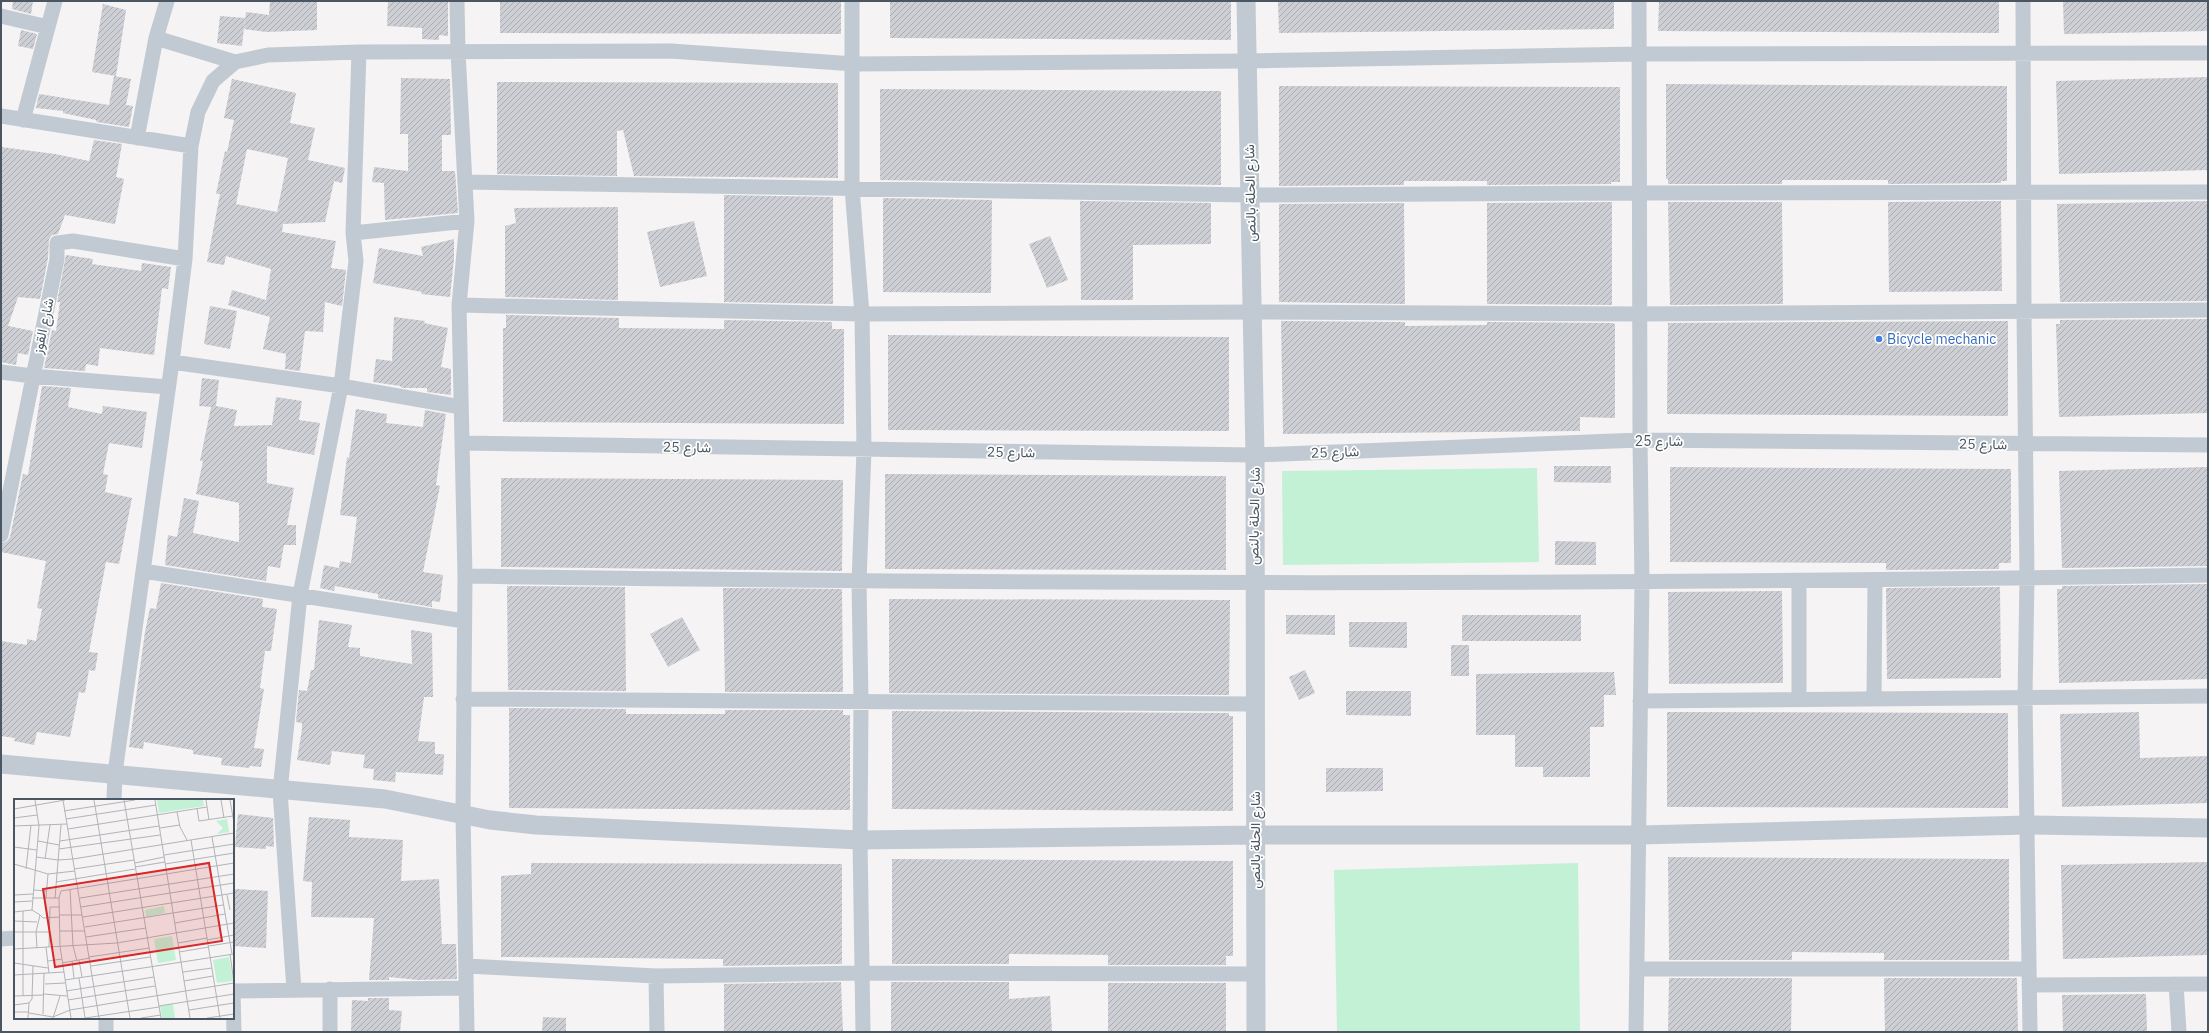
<svg xmlns="http://www.w3.org/2000/svg" width="2209" height="1033" viewBox="0 0 2209 1033" font-family="'IBM Plex Sans',Vazirmatn,sans-serif">
<style>
.grass{fill:#c3f1d5}
.building{fill:url(#building-hatch);fill-rule:evenodd}
.lines{fill:none;stroke-linecap:round;stroke-linejoin:round}
.minor{stroke:#c1cad2;stroke-width:15}
.tertiary{stroke:#c1cad2;stroke-width:19}
.shop-dot{fill:#3f7fe0;stroke:#fff;stroke-width:1.5}
.labels{text-anchor:middle;stroke-width:3.5;stroke-linejoin:round;paint-order:stroke}
.street-label{font-size:14px;fill:#4a5661;stroke:#fff}
.shop-label{font-size:14px;fill:#366cbe;stroke:#fff;text-anchor:start}
.inset-road{fill:none;stroke:#b1b4b9;stroke-width:1}
.view{fill:#d62828;fill-opacity:0.15;stroke:#d62828;stroke-width:2}
.inset-edge{fill:none;stroke:#4a5661;stroke-width:2}
</style>
<defs>
<pattern id="building-hatch" width="6" height="6" patternUnits="userSpaceOnUse"><rect width="6" height="6" fill="#cdcfd5"/><path d="M-1 1l2-2M0 6l6-6M5 7l2-2" fill="none" stroke="#a8abb0"/></pattern>
</defs>
<rect width="100%" height="100%" fill="#f5f3f3"/>
<path class="grass" d="M1537,468L1539,562L1283,565L1282,471Z
M1578,863L1580,1032H1337L1334,870Z"/>
<path class="building" d="M13,1H33L31,14L12,9Z
M270,1H317V30L266,32L244,29L246,12L269,15Z
M388,1L448,2V36L439,35V40L422,39V28L387,26Z
M500,1H841V34L500,33Z
M890,1H1231V40L890,38Z
M1278,1H1614V29L1279,33Z
M1659,1H1999V33L1658,31Z
M2063,1H2208V31L2064,34Z
M103,4L126,10L116,76L92,72Z
M220,16L245,18L242,46L217,43Z
M21,30L37,34L33,49L18,46Z
M114,76L131,79L126,105L133,106L129,127L97,122L96,120L63,113V111L36,108L39,94L109,105Z
M2208,77V170L2059,174L2056,81Z
M401,78L450,79L451,135H442V171H455L458,213L385,220L384,183L372,182L374,167L408,171V134H400Z
M232,79L296,93L290,123L315,128L308,160L345,168L342,183L334,181L325,222L283,224L282,232L336,241L331,268L346,270L342,306L325,302L323,332L305,331L300,371L285,369L286,354L263,349L270,317L228,305L232,290L266,300L271,269L226,256L224,265L207,262L220,194H216L225,151L227,152L234,120L224,118ZM247,149L288,158L277,212L236,204Z
M497,82L838,83V178L634,176L623,130L617,131V176L497,174Z
M1666,84L2007,86V181H2001V183L1888,184V180H1782V184H1668V179H1666Z
M1279,86L1620,87V182H1611V184L1487,185V181H1404V185L1279,186Z
M880,89L1221,91V185L880,180Z
M94,140L122,144L116,177L124,179L115,224L65,215L58,234L52,235L49,239L48,258L40,299L18,297L8,326L33,331L28,355L18,353L16,365L1,362V147L55,154L89,161Z
M724,195L833,197V304L724,302Z
M883,198L992,200L991,293L883,292Z
M1080,201L1211,203V244L1133,245V300H1081Z
M2001,201L2002,291L1889,292L1888,202Z
M2208,201V301L2060,302L2057,204Z
M1612,202V305L1487,304V203Z
M1668,202H1782L1783,304L1670,305Z
M1404,203L1405,304L1279,302V204Z
M618,207V300L505,297V226L516,223L514,208Z
M694,221L707,276L660,287L647,232Z
M1050,236L1068,280L1047,288L1029,244Z
M454,239V259L450,297L421,294L422,292L373,283L379,248L423,256L421,247Z
M66,255L93,259L92,264L141,271L142,263L171,267L168,289L162,288L154,355L100,348L98,366L86,364L85,371L44,368L52,330L56,331L60,302H57Z
M210,306L237,311L230,349L204,344Z
M506,315L619,318V328L724,329V320L832,322V329H844V424L503,422V328H506Z
M394,317L425,321L424,323L448,328L441,367L451,369V395L427,392V388H402L400,386L373,382L376,359L392,361Z
M2208,319V413L2059,417L2056,324H2060V320Z
M1281,321L1405,322V326L1487,325V322L1612,323L1615,324V418L1580,417V431L1283,434Z
M2008,321V416L1667,414L1668,323Z
M888,335L1229,337V431L888,430Z
M202,378L219,380L216,406L237,410L234,426L272,425L276,397L302,401L299,420L320,423L314,455L267,446V483L294,488L287,525H296V545H284L280,568L268,566L266,581L165,565L168,535L177,537L184,498L199,501L193,533L239,542V503L196,494L203,461H200L211,407L199,406Z
M42,386L71,388L68,407L102,414L103,406L147,412L142,448L109,443L103,474L108,475L105,492L132,498L119,564L106,562L89,652L98,653L95,671L89,670L85,693L79,692L70,737L37,732L34,745L14,741L15,738L1,736V641L27,645V639L36,641L42,609L37,608L46,561L1,552V544L7,541L10,537L23,474L28,475Z
M356,409L387,414L386,423L423,427L425,410L446,414L436,485L440,486L423,572L443,575L440,602L432,601V607L378,598V594L335,586L334,591L320,588L324,565L339,568L340,561L351,563L357,517L340,515L347,457L349,458Z
M1554,466H1611V483L1554,482Z
M1670,467L2011,469V563H1999V569L1886,570V563L1670,562Z
M2208,467V566L2062,568L2059,471Z
M885,474L1226,476V570L885,569Z
M501,478L843,480L842,571L501,567Z
M1555,541L1596,542V565H1555Z
M161,583L263,599L262,607L277,609L271,651H265L260,688L264,689L254,748L264,749L261,767L250,766L249,768L221,765L222,758L193,754V750L144,742L143,749L129,747L145,632L150,608L156,609Z
M2208,584V679L2059,683L2057,589H2062V586Z
M507,586L625,587L626,691L508,690Z
M2000,587L2001,678L1887,679L1886,588Z
M723,588L842,589L843,692H725Z
M1782,591L1783,683L1669,684L1668,592Z
M889,599L1230,600L1229,695L889,693Z
M1286,615H1335V635L1286,634Z
M1462,615H1581V641H1462Z
M682,617L700,650L668,667L650,634Z
M319,620L352,625L348,647L360,648V656L412,664L411,630L432,633L433,697H424L418,741L435,742V754H444L443,775L396,772L395,782L373,780L374,769L363,768L365,755L332,751L330,765L297,760L302,729V723L296,722L299,690L307,691L311,670H314Z
M1349,622H1407V648L1349,647Z
M1451,645H1469V676H1451Z
M1305,670L1315,693L1299,700L1289,677Z
M1614,672L1616,695H1604V727H1590V777H1543V767H1515V735H1476V674Z
M1346,691H1411V716L1346,715Z
M509,708L626,709V714H725V710H843V715H850V810L509,808Z
M892,711L1229,713V716H1233V811L892,809Z
M1667,712L2008,713V808L1667,807Z
M2139,712L2140,758L2208,756V803L2062,807L2060,714Z
M1326,768H1383V791L1326,792Z
M238,814L273,818L274,847L266,846V849L235,847Z
M309,817L350,820L349,837L403,840L401,881L439,879L442,944H456L457,979L418,980L389,977V980H369L374,918L311,917L312,882L303,881Z
M1668,857L2009,859V960H1884V953L1792,952V960H1669Z
M892,859L1233,861V956H1226V965H1108V955L1009,954V964H892Z
M2208,862V955L2063,959L2061,865Z
M531,863L842,864V964L723,966V959L501,957V876L531,874Z
M237,889L268,891L266,948L233,946V890Z
M1669,978H1792L1791,1032H1668Z
M1884,978H2017L2018,1032H1885Z
M841,982L843,1032H724V984Z
M891,982H1009V999L1050,996L1052,1032H891Z
M1108,983H1226V1032H1108Z
M2146,994L2147,1032H2063L2062,995Z
M368,998H389V1010L402,1011L400,1032H351L352,1000L368,1001Z
M543,1017L566,1018V1032H542Z"/>
<g class="lines">
<path class="minor" d="M457,1L458,52L467,221L459,305L465,576L463,814L467,1032
M852,1V188L862,314L864,450L859,582L861,702L860,840L863,1032
M2023,1L2024,313L2027,578L2025,697L2030,1032
M1,16L48,27
M156,38L235,62
M1,116L191,146
M23,120L55,1
M137,138L156,38L167,1
M465,182L1250,195L1639,193L2208,192
M353,233L467,221
M459,305L862,314L1253,312L1640,314L2208,310
M172,362L341,386L461,407
M1,372L32,376L168,387
M462,443L1255,455L1640,440L2208,445
M1,535L57,259V243L73,241L185,259
M143,571L464,621
M465,576C1046,585 1627,585 2208,575
M1799,581V699
M1874,698L1875,580
M463,699L1254,704
M1640,701L2208,696
M114,800L115,773L172,362L185,259L191,146L198,112L213,81L235,62L268,55L359,52L671,51L854,64L1247,61L1640,54L2208,53
M1,939L15,938
M467,966L656,976L862,973L1255,974
M1639,969H2028
M656,976L657,1032
M2176,984L2179,1032
M2029,985L2208,984
M330,989V1032
M294,990L280,791L300,595L341,386L356,261L353,233L359,52
M233,991L466,988
M233,991L234,1032
M106,1032V1018
M1636,1032L1642,583L1640,440L1639,1"/>
<path class="tertiary" d="M1246,1L1255,455L1256,1032
M1,764L385,799L490,820L536,825L860,840L1255,835H1640L2027,825L2208,828"/>
</g>
<circle class="shop-dot" cx="1879" cy="339" r="4"/>
<g class="labels">
<g class="street-label">
<text transform="translate(1250 193) rotate(-91)" y="5">شارع الحلة بالنص</text>
<text transform="translate(43 326) rotate(-78)" y="5">شارع القوز</text>
<text x="1659" y="446">شارع 25</text>
<text transform="translate(1983 444) rotate(1)" y="5">شارع 25</text>
<text transform="translate(687 447) rotate(1)" y="5">شارع 25</text>
<text transform="translate(1011 452) rotate(1)" y="5">شارع 25</text>
<text transform="translate(1335 452) rotate(-2)" y="5">شارع 25</text>
<text transform="translate(1254 516) rotate(-89)" y="5">شارع الحلة بالنص</text>
<text transform="translate(1255 840) rotate(-90)" y="5">شارع الحلة بالنص</text>
</g>
<g class="shop-label">
<text x="1887" y="344">Bicycle mechanic</text>
</g>
</g>
<g transform="translate(14 799)">
<rect width="220" height="220" fill="#f5f3f3"/>
<path d="M143,1H189L190,7L145,14ZM213,20L215,33L203,35L209,29L202,22ZM150,107L151,114L132,118L131,111ZM158,137L162,161L144,164L140,140ZM215,158L219,182L203,184L199,161ZM159,205L161,219H148L146,207Z" fill="#c3f1d5"/>
<path class="inset-road" d="M49,1L85,219M80,1L116,219M110,1L147,219M141,1L176,219M192,1L195,21M207,1L210,19M216,1L220,24M183,9L185,22L219,17M0,10L51,1M50,12L121,1M163,13L166,28L173,41M0,19L23,16M52,20L142,6M0,27L53,25M146,29L166,26M54,30L193,8M198,38L218,155M177,41L206,219M24,42L45,46M46,42L145,27M0,48L23,51M45,50L146,36M150,56L220,45M22,58L44,61L59,60L220,34M31,60L36,26M121,64L150,58M0,65L34,75L61,72M151,65L220,54M121,68L151,63M12,70L17,26M60,70L120,61M42,83L121,70M56,90L59,147L63,162M19,91L33,92M0,96L19,95M213,96L216,111M18,99H45M32,99L34,75M41,99L47,26M66,99L220,75M0,103L18,102M67,108L220,84M18,111L25,27L21,1M0,113L18,111L26,116M46,116H68M69,118L220,94M0,122L23,123M161,124L211,115M71,128L209,106M46,132H71M0,133H35M72,138L132,129M193,141L220,136M164,144L193,139M195,147L220,143M32,148L35,174M35,148L36,108H46M23,149L22,133L26,116L29,119L46,118M0,150L103,144L220,124M165,153L195,148M216,155L220,184M75,158L135,149M65,161L68,178M34,162L48,160M58,162L60,179M0,164L34,169M48,164L76,159M77,167L136,158M169,173L198,169M0,176L50,173M65,179L71,219M51,181L220,155M170,182L199,177M31,185L51,184M52,192L140,178M30,195L53,197M0,197L29,196M9,197V112M54,201L141,187M0,206L15,204L18,200L19,167M145,207L220,195M175,211L220,204M0,213H15M15,214L39,218L56,211L220,184M29,215L30,174M14,219L15,204M39,219L46,197M57,219L46,147L45,99L47,92L220,64M71,219L145,208M127,219L147,216M193,219L220,215"/>
<path class="view" d="M195,64L208,142L41,168L29,90Z"/>
<rect width="220" height="220" class="inset-edge"/>
</g>
<rect width="2209" height="1033" fill="none" stroke="#4a5661" stroke-width="4"/>
</svg>
